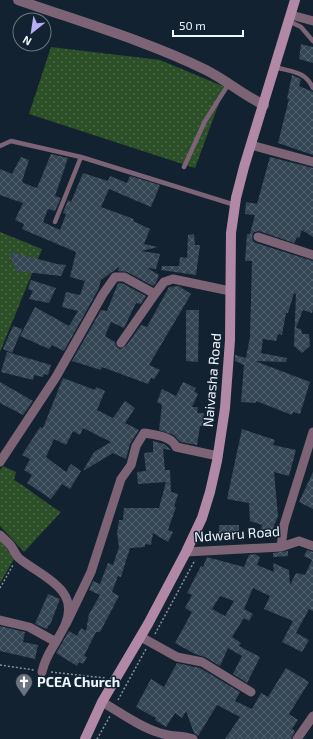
<svg xmlns="http://www.w3.org/2000/svg" width="313" height="739" viewBox="0 0 313 739" font-family="'Exo 2',sans-serif">
<style>
.grass{fill:url(#grass-dots)}
.building{fill:url(#building-cross-hatch);fill-rule:evenodd}
.lines{fill:none;stroke-linecap:round;stroke-linejoin:round}
.path{stroke:#86919c;stroke-width:1.5;stroke-dasharray:2 2;stroke-linecap:butt}
.service{stroke:#7c6375;stroke-width:4.5}
.minor{stroke:#7c6375;stroke-width:9}
.tertiary{stroke:#7c6375;stroke-width:10}
.secondary{stroke:#b189a6;stroke-width:10}
.labels{text-anchor:middle;stroke-width:3;stroke-linejoin:round;paint-order:stroke}
.street-label{font-size:14px;fill:#eef6fe;stroke:#132230}
.poi-label{font-size:14px;font-weight:bold;fill:#eef6fe;stroke:#132230;text-anchor:start}
</style>
<defs>
<pattern id="grass-dots" width="8" height="8" patternUnits="userSpaceOnUse"><rect width="8" height="8" fill="#2c4f28"/><path d="M2 2h.1M6 6h.1" fill="none" stroke="#4b6948" stroke-width="1.8" stroke-linecap="round"/></pattern>
<pattern id="building-cross-hatch" width="8" height="8" patternUnits="userSpaceOnUse"><rect width="8" height="8" fill="#344554"/><path d="M0 0l8 8M0 8l8-8" fill="none" stroke="#52606e"/></pattern>
</defs>
<rect width="100%" height="100%" fill="#132230"/>
<path class="grass" d="M51,47L160,60L225,87L195,168L29,114Z
M0,232L42,249L0,352Z
M3,466L16,472L14,480C31,490 44,502 61,512L24,552L0,526V470Z
M0,539L14,559L0,583Z"/>
<path class="building" d="M301,44L313,47V63L299,59Z
M292,75L301,79L299,86L313,92V155L278,143L289,99H287Z
M51,154L68,158L55,196L61,198L55,211L48,209L43,222L60,230L66,214L63,213L68,200L71,202L83,173L108,181L110,176L127,183L130,176L160,185L151,207L109,189L101,207L134,219L133,221L150,229L144,244L158,247L141,251L160,254L156,269L147,268L159,275L156,283L153,286L127,272L118,271L119,267L112,272L101,280L98,290L64,351L52,345L49,349L20,336L35,307L69,326L78,311L62,307L66,292L80,295L85,281L70,277L76,252L22,229L24,224L15,220L23,203L0,195V169L12,174L21,157L29,160L22,181L23,183L37,188Z
M270,157L313,168V237L302,230L299,238L297,237L294,243L259,231L254,232L252,236L253,241L256,243L313,261V309L312,313L303,310L296,328L301,329L302,334H309L310,346L302,353L294,346L296,294L294,293L288,313H286L282,335L278,334L276,341L263,339L261,353L287,358L286,362L255,361L310,382L300,414L293,412L292,415L256,401V403L241,402L244,365L235,361V355L246,358L250,337L252,261H245L247,234H250L255,215L245,214L246,202L257,204Z
M194,234L195,245H200L196,275L161,270L162,266H179L180,257L187,258L188,235Z
M15,253L57,264L66,265L61,276L17,271L9,254Z
M31,280L56,288L49,303L29,299L33,291L28,289Z
M118,283H122L146,296L141,304L136,303L124,328L111,322L105,336L115,342L116,346L120,349L126,346L141,325L147,327L169,287L179,286L191,294L149,365L160,370L154,379L151,378L148,384L102,367L101,370L72,361L101,310L107,311Z
M186,310H199L198,362L186,361Z
M13,326L22,329L12,353L3,349Z
M7,352L51,365L48,375L44,374L43,377L34,375L33,380L1,372Z
M63,378L95,390L96,387L105,391L97,410L113,418L125,401L135,408L125,423L139,430L130,444L126,459L113,453L83,471L94,452L111,442L83,428L80,435L73,431L66,445L54,439L46,457L66,472L71,464L81,471L70,489L62,484L51,499L27,483L32,475L24,470L30,459L22,455L40,427L43,428Z
M0,382L33,401L23,415L0,403Z
M183,382L196,388L194,391L198,394L192,407H198L197,413H204L203,426H200L197,445L180,442L174,435L159,430L162,405L157,402L162,389L176,396Z
M242,429L275,440L273,445L296,450L289,476L274,472L278,516L271,533L270,529L261,530L262,525L250,521L249,503L227,499Z
M153,441L164,444L171,450L163,449L165,470H170L171,492L178,494L174,507H176L168,530L173,532L168,542L153,533L151,545L145,544V547L130,548L121,577L118,576L112,592L119,596L100,632H96L84,656L87,657L83,664L79,662L77,666L56,653L69,631L77,636L81,628L86,631L89,614L100,595L89,590L93,581L100,584L108,563L113,565L119,547L117,534L119,520H123L124,508H159L166,482L138,484L137,472L146,471L144,453L153,452Z
M313,472V509L299,502Z
M219,525H239V534L219,533Z
M307,550L313,552V611L309,609L296,633L309,640L302,652L282,642L293,621L264,609L270,596L253,588L244,609L253,614L249,621L244,618L232,637L241,643L239,646L260,657L247,683L233,674L242,656L228,648L220,666L205,657L195,654L175,643L192,612L185,608L192,595L187,593L201,566L203,567L207,557L244,567L249,555L255,554L260,557L257,565L274,572L273,563L289,570L290,585L296,573L305,575L312,560L304,556ZM220,596L234,601L225,616L212,609Z
M288,551V556L273,557V553Z
M48,594L60,599L50,625L49,624L47,629L35,624Z
M0,626L25,632L23,642L38,645L35,659L0,651Z
M177,663L200,668L240,692L235,701L252,709L261,693L268,697L286,668L309,682L289,714L298,720L292,729L295,731L291,739H225L240,717L217,705L198,736L194,733L186,711L182,718L175,713L166,727L155,720L156,718L136,707L151,679L164,687Z"/>
<g class="lines">
<path class="path" d="M0,588L13,565
M155,634L195,560
M0,665L34,670
M51,672L105,678
M118,700L146,649
M97,739L110,716"/>
<path class="service" d="M289,21L301,27L313,41
M275,67C292,72 305,71 313,88
M0,146L11,141L81,157L235,205
M184,167L205,121L228,85
M55,222L81,157"/>
<path class="minor" d="M291,15L313,21
M251,145L313,162
M258,237L313,255
M121,343L155,294
M0,462L56,377L103,294L115,277H124L155,294L164,282L173,279L230,291
M0,535C4,539 8,542 11,546C14,550 16,556 20,559C41,576 81,589 65,625C58,641 45,655 42,672
M281,547L284,525L313,432
M186,552L281,547L299,541L313,546
M0,620L29,627L56,642
M66,624L91,572L121,479L131,465L136,446L144,433C155,435 172,436 176,447L218,456
M141,637L177,657L202,662L251,692
M102,702C120,712 139,727 160,733C170,737 182,735 193,739
M297,739L313,716"/>
<path class="tertiary" d="M18,0C81,22 147,41 206,70C226,80 243,95 264,105"/>
<path class="secondary" d="M85,739L102,702L148,624L186,552L202,518L210,492L217,461L225,408L230,340L231,233L236,198L244,167L295,0"/>
</g>
<defs>
<g id="church-pin" transform="scale(0.9)"><path d="M0 17L-7.5 6A9.5 9.5 0 1 1 7.5 6Z" fill="#6b7280" stroke="#132230"/><path d="M-1.2-6h2.4v3.5h3.3v2.4h-3.3V6h-2.4V-.1h-3.3v-2.4h3.3Z" fill="#fff"/></g>
</defs>
<g fill-rule="evenodd">
<use href="#church-pin" x="24" y="682"/>
</g>
<g class="labels">
<g class="street-label">
<text transform="translate(212 380) rotate(-85)" y="5">Naivasha Road</text>
<text transform="translate(237 534) rotate(-4)" y="5">Ndwaru Road</text>
</g>
<g class="poi-label">
<text x="37" y="687">PCEA Church</text>
</g>
</g>
<g transform="translate(32 32) rotate(210)"><circle r="19" fill="#132230" stroke="#6b7782"/>
<path d="M0-3L7 15L0 10L-7 15Z" fill="#b6acf8"/>
<text y="-6" font-size="11" font-weight="bold" text-anchor="middle" fill="#eef6fe">N</text>
</g>
<path d="M173 30v6h70v-6" fill="none" stroke="#eef6fe" stroke-width="2"/>
<text x="179" y="30" font-size="12" fill="#eef6fe" stroke="#132230" stroke-width="3" paint-order="stroke">50 m</text>
</svg>
